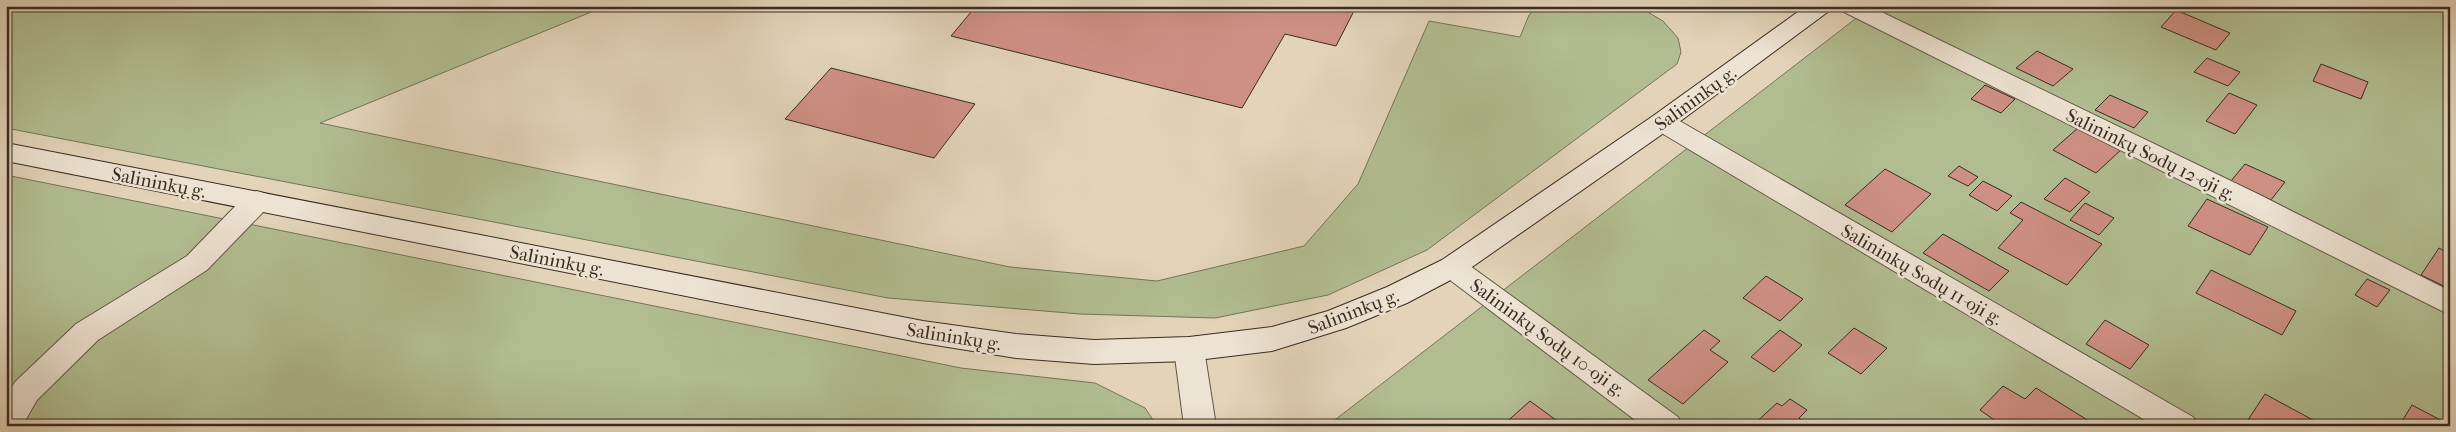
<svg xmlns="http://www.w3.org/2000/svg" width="2456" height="432" viewBox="0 0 2456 432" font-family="'IM FELL French Canon',serif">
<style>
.green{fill:#b1bd91;stroke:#74745a}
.building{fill:#cf9084;stroke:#382c23}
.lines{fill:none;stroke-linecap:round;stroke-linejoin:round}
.minor-casing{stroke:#635648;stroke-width:2}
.secondary-casing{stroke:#382c23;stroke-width:2}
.minor{fill:#ede3d2;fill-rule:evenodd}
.secondary{fill:#ede3d2;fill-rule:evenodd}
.labels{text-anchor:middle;stroke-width:5;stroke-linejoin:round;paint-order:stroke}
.street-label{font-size:19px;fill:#382c23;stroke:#ede3d2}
</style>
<rect width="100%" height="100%" fill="#e3d4b9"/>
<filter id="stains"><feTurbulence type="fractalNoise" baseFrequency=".004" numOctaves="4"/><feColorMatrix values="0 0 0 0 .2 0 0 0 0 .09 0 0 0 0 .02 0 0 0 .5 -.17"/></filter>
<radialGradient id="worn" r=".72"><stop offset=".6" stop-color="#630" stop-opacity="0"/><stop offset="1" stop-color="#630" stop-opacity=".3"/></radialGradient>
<path class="green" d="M6,6H606L320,123L1010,267L1157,281L1304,246L1358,184L1429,21L1520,37L1529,15L1538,6L1639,7L1663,21L1678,38L1681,52L1677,64L1427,250L1328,295L1215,318L1080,314L888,298L6,128Z
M1872,6H2450V426H1327Z
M6,175L961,368L1095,383L1145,408L1157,426H6Z"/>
<path class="building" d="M976,6H1179L1201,11L1204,6H1341L1355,9L1336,46L1285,34L1242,108L951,36Z
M2176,10L2230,33L2216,50L2161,27Z
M2037,51L2073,69L2053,86L2016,68Z
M2207,58L2240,72L2228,86L2194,72Z
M2321,64L2368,82L2361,99L2313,81Z
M831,68L975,104L934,158L785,119Z
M1985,85L2015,99L2001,113L1971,99Z
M2229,93L2257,105L2235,134L2206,121Z
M2110,95L2148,112L2134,128L2095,110Z
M2079,127L2122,149L2096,173L2053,150Z
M2245,164L2285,182L2271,200L2231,181Z
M1959,166L1978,177L1968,186L1948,176Z
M1885,169L1931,194L1892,232L1845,205Z
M2065,178L2090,192L2070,212L2044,199Z
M1983,181L2012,196L1997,211L1969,195Z
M2207,199L2268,227L2250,255L2188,226Z
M2021,202L2102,244L2067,285L1998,248L2023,220L2010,213Z
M2085,203L2114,218L2099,235L2070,220Z
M1943,234L2009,271L1989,291L1923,253Z
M2439,248L2450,254V289L2421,275Z
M2211,270L2296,311L2282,335L2196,293Z
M1766,276L1803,299L1780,321L1743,298Z
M2367,279L2390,290L2377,307L2355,295Z
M2105,320L2149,345L2130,369L2086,344Z
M1854,328L1887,348L1861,374L1828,353Z
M1704,330L1720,341L1710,350L1728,362L1683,404L1648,380Z
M1780,330L1802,345L1774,372L1751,357Z
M2003,386L2025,399L2036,388L2097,426H2003L1980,410Z
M2265,394L2324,426H2244Z
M1790,399L1807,410L1799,418L1804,422L1800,426H1752L1777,403L1782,406Z
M1530,401L1564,426H1502Z
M2412,405L2450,425V426H2399Z"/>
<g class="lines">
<g class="minor-casing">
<path id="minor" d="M1839,6H1869L2260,195L2450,291V315L1842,11Z
M1662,114L1671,116L2193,417L2198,426H2155L1653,128L1649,122L1653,116Z
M257,191L267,194L271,201L267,208L207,270L98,340L37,400L22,426H6V397L15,382L76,324L187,256L247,194Z
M1452,257L1462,260L1678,417L1683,426H1643L1442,274L1438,267L1442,260Z
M1189,337L1200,341L1204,349L1216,426H1184L1174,349L1178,341Z"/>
</g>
<g class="secondary-casing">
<path id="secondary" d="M1806,6H1832L1829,11L1671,128L1462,274L1407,303L1346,328L1272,351L1189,361L1094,364L1016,358L923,343L6,161V143L923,321L1016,334L1094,340L1189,337L1272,327L1328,311L1387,287L1442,260L1653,116Z"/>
</g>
<use href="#minor" class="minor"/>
<use href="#secondary" class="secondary"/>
</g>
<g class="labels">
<g class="street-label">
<text transform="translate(1695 98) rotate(-36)" y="7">Salininkų g.</text>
<text transform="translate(2151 154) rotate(26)" y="7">Salininkų Sodų 12-oji g.</text>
<text transform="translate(159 182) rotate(11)" y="7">Salininkų g.</text>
<text transform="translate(557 260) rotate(11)" y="7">Salininkų g.</text>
<text transform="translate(1922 274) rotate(30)" y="7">Salininkų Sodų 11-oji g.</text>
<text transform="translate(1353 311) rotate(-21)" y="7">Salininkų g.</text>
<text transform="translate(954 336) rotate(9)" y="7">Salininkų g.</text>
<text transform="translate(1548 337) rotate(36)" y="7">Salininkų Sodų 10-oji g.</text>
</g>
</g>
<rect width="2456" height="432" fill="none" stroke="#e3d4b9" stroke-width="25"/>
<rect x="8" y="8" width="2441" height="417" fill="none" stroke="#382c23" stroke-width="2.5"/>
<rect x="12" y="12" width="2431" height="407" fill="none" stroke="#382c23"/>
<rect width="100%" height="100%" filter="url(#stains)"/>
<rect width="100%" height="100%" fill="url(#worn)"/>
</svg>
